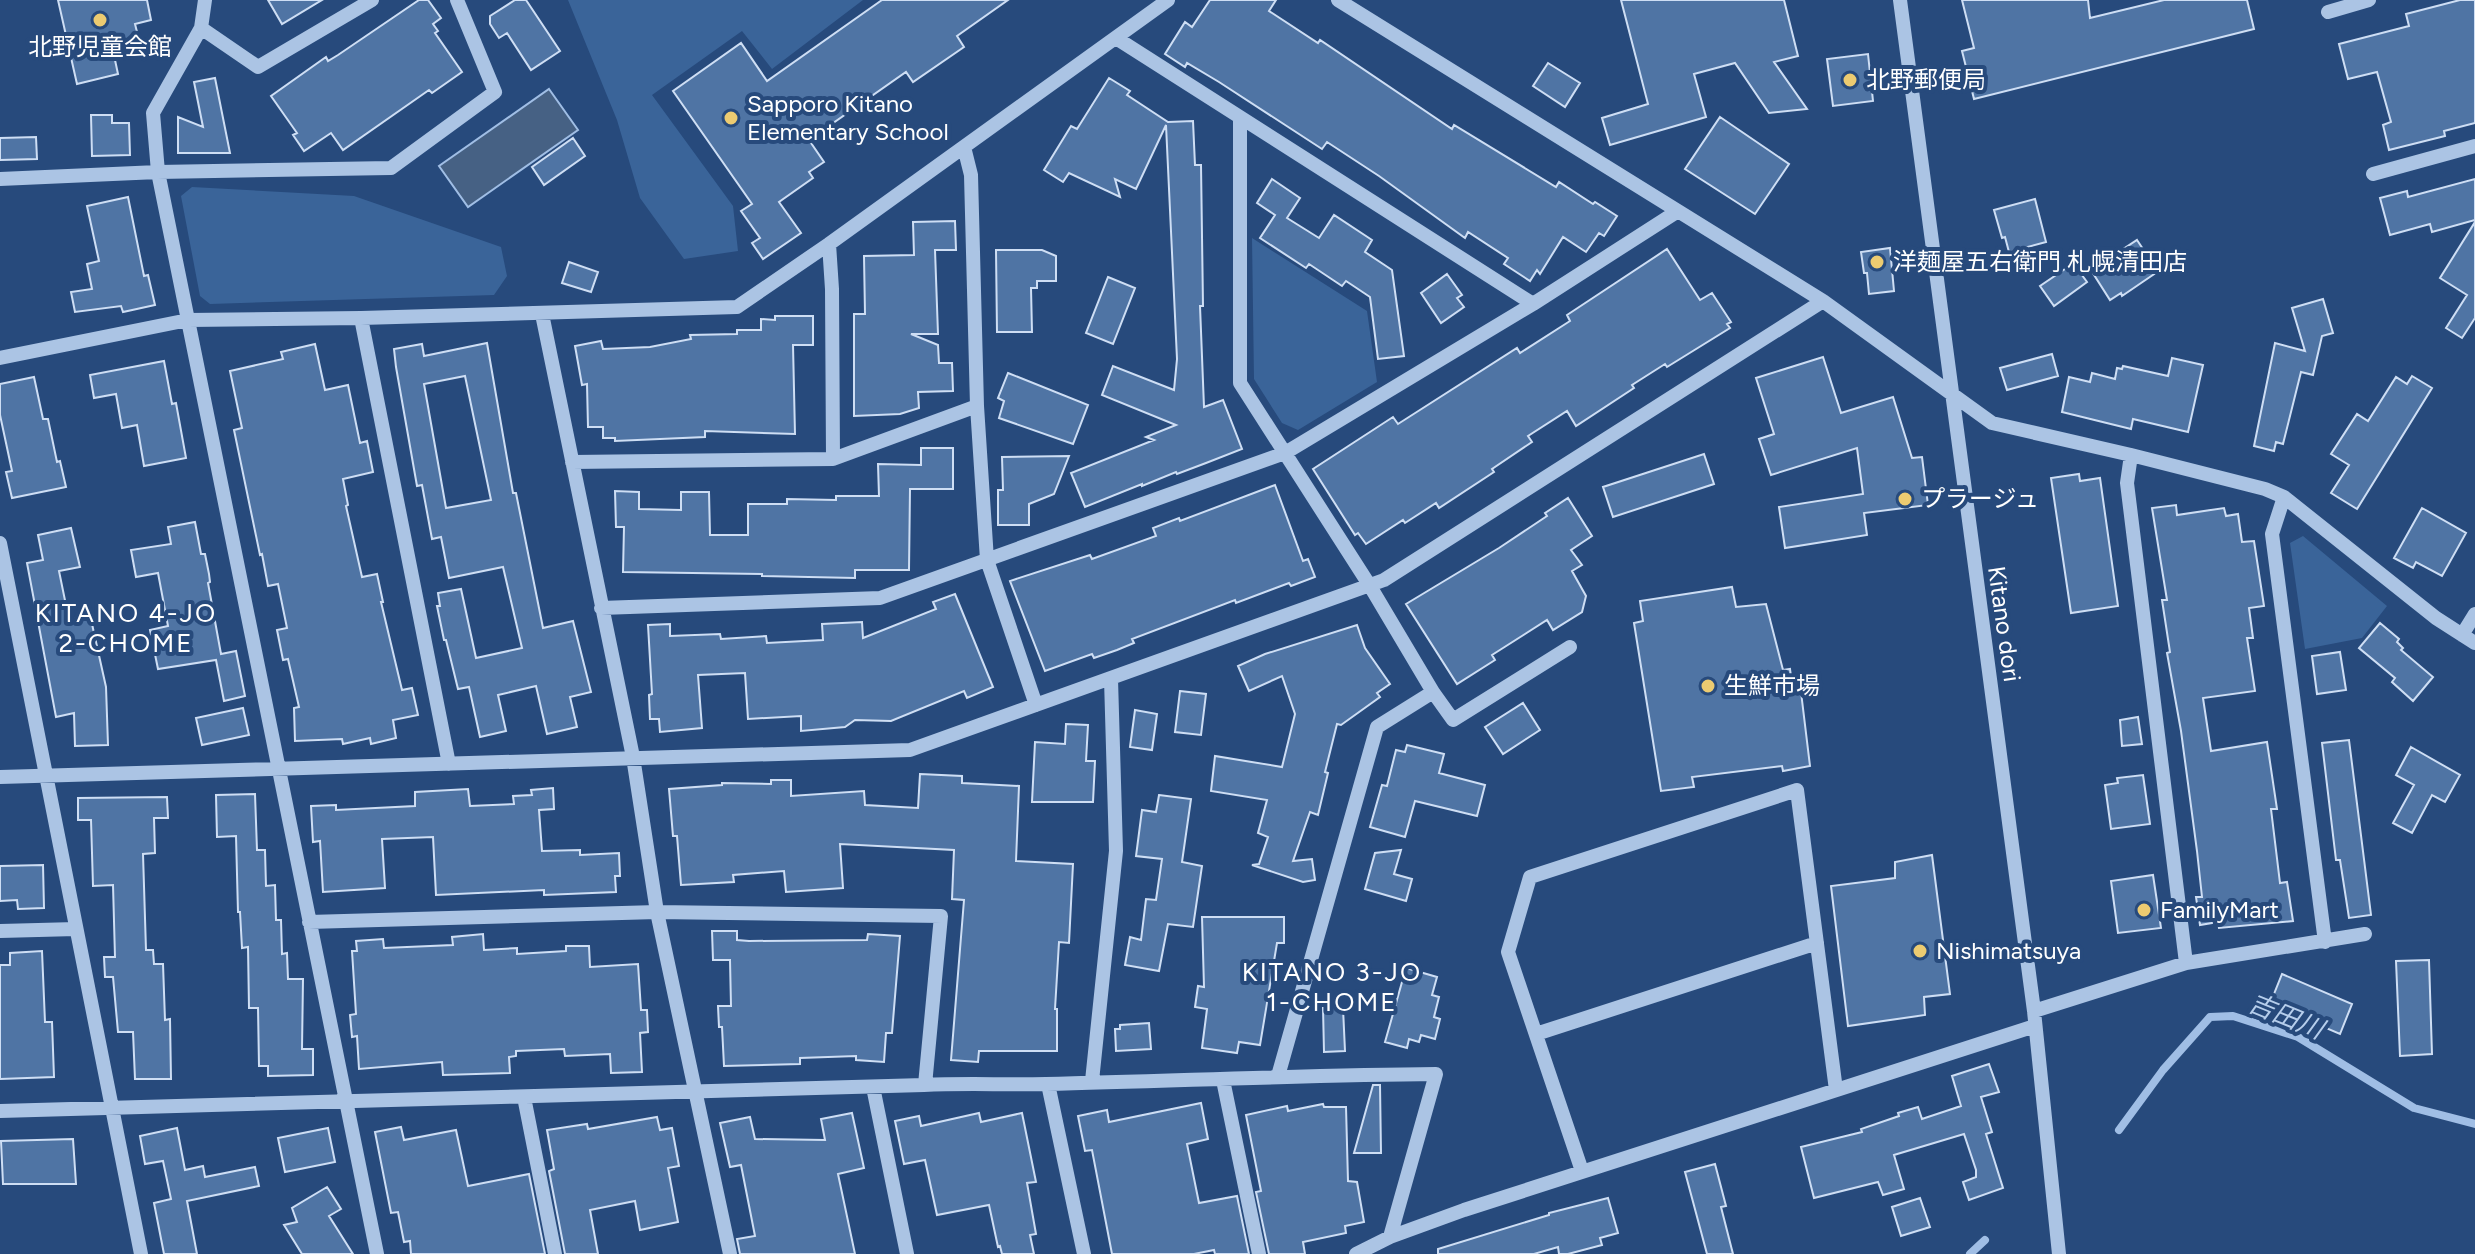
<svg xmlns="http://www.w3.org/2000/svg" width="2475" height="1254" viewBox="0 0 2475 1254" font-family="Figtree,'Noto Sans JP',sans-serif">
<style>
.green{fill:#3a6499}
.water{fill:#466184;stroke:#a0bee5;stroke-width:2}
.lines{fill:none;stroke-linecap:round;stroke-linejoin:round}
.stream{stroke:#a0bee5;stroke-width:8}
.building{fill:#4f74a4;stroke:#cedef4;stroke-width:2;fill-rule:evenodd}
.minor{stroke:#abc4e4;stroke-width:14}
.poi-dot{fill:#eccb71;stroke:#274a7c;stroke-width:3}
.labels{text-anchor:middle;stroke-width:8;stroke-linejoin:round;paint-order:stroke}
.poi-label{font-size:24px;fill:#fff;stroke:#274a7c;text-anchor:start}
.street-label{font-size:24px;fill:#fff;stroke:#274a7c}
.neighbourhood-label{font-size:26px;letter-spacing:2px;fill:#fff;stroke:#274a7c}
.water-label{font-size:26px;font-style:italic;fill:#b6ceec;stroke:#274a7c}
</style>
<rect width="100%" height="100%" fill="#274a7c"/>
<path class="green" d="M568,0H863L772,69L742,31L652,95L733,206L738,251L684,259L640,198L617,120Z
M192,187L354,196L501,247L507,276L494,295L210,304L200,296L181,196Z
M1252,238L1367,311L1377,382L1298,430L1282,423L1254,379Z
M2303,536L2387,606L2362,638L2305,649L2290,543Z"/>
<path class="water" d="M549,89L578,130L468,207L439,166Z"/>
<g class="lines">
<path class="stream" d="M2119,1130L2163,1070L2210,1017L2233,1016L2298,1037L2414,1108L2475,1124
M1970,1254L1985,1240"/>
</g>
<path class="building" d="M58,0H147L151,20L135,24L139,40L112,46L118,74L77,84Z
M268,0H322L282,24Z
M419,0H428L441,18L433,24L438,31L435,33L462,72L432,93L429,90L343,150L331,133L304,151L293,135L297,133L271,96L326,57L328,61L338,55Z
M515,0H526L560,51L531,70L507,33L499,38L490,24V16Z
M882,0H1008L957,36L964,47L913,82L906,72L809,140L824,162L809,172L813,178L779,202L801,233L763,259L752,243L760,238L741,211L752,204L673,91L741,43L767,81Z
M1210,0H1276L1269,11L1318,43L1320,40L1452,129L1454,125L1556,187L1559,182L1593,204L1595,202L1617,216L1604,236L1599,233L1586,252L1563,237L1540,274L1537,270L1530,281L1504,264L1508,258L1468,232L1465,238L1379,176L1327,142L1322,149L1219,82L1187,63L1185,67L1165,54L1185,22L1192,27Z
M1621,0H1784L1798,56L1774,62L1807,109L1769,113L1735,63L1694,74L1706,117L1610,145L1602,118L1648,104Z
M1962,0H2088L2090,18L2164,0H2247L2254,29L1974,99L1962,51L1974,48Z
M2460,0H2475V123L2444,131L2445,136L2389,150L2383,125L2391,122L2377,72L2348,79L2339,44L2409,26L2406,14Z
M1868,54L1873,101L1833,106L1827,59Z
M1548,63L1580,83L1565,107L1533,86Z
M215,78L230,153H178V117L203,127L194,82Z
M1109,78L1130,91L1127,95L1168,122L1193,121L1195,165H1201L1203,306H1200L1204,407L1223,400L1242,449L1206,463L1177,474L1176,472L1142,486V484L1085,507L1071,473L1154,440L1146,437L1176,425L1102,395L1113,366L1174,390L1177,359L1166,125L1136,189L1115,179L1120,197L1069,173L1063,182L1044,170L1071,126L1077,129Z
M91,115H112V123H129L130,155L92,156Z
M1720,117L1789,164L1755,214L1685,169Z
M36,137L37,159L0,160V138Z
M573,138L585,156L544,185L532,167Z
M1272,179L1300,198L1287,218L1319,238L1334,215L1372,240L1365,252L1392,270L1404,356L1378,359L1370,297L1346,281L1342,286L1309,264L1306,268L1260,238L1275,215L1257,203Z
M2475,179V220L2432,232L2430,224L2390,235L2380,198L2407,191L2408,197Z
M128,197L144,276L148,275L155,305L123,312L121,306L75,312L71,292L92,289L87,264L99,261L87,206Z
M2035,199L2046,242L2009,252L2005,237L2002,238L1994,210Z
M955,221L956,250H935L938,334H911L938,345L939,363H952L953,391L918,392L919,408L900,414L854,416V314H865L864,256L914,255L913,222Z
M2475,222V318L2462,338L2446,328L2467,295L2440,278Z
M2137,240L2147,255L2152,252L2163,268L2122,296L2121,293L2110,300L2089,267L2115,250L2117,253Z
M1890,248L1894,291L1869,294L1867,273H1864L1861,252Z
M1667,249L1700,300L1712,293L1731,322L1727,324L1730,328L1667,367L1665,364L1632,385L1634,388L1576,426L1567,411L1528,436L1532,442L1492,469L1494,472L1439,508L1436,503L1405,523L1403,520L1366,544L1358,533L1355,535L1313,469L1393,417L1398,424L1517,348L1520,353L1570,321L1567,315Z
M996,250H1042L1056,256V281H1037V288H1031L1032,332H997Z
M569,262L598,272L591,292L562,283Z
M2068,267H2076L2087,282L2054,306L2040,286Z
M1447,274L1462,295L1457,298L1464,307L1441,323L1421,293Z
M1108,277L1135,288L1113,344L1086,333Z
M2323,299L2333,333L2322,336L2313,375L2301,372L2283,444L2276,442L2274,451L2254,446L2275,343L2305,351L2292,308Z
M775,316H813V345H793L795,434L705,431V437L615,441V438H603V427H588L587,384L582,385L575,346L601,341L603,349L650,347L691,339L690,335L737,334V330H761V319L775,320Z
M487,343L513,493H516L543,628L573,621L591,692L570,697L577,727L547,734L536,686L498,695L506,731L480,737L469,687L458,689L446,640H444L437,606H440L438,593L461,589L476,658L522,648L503,567L449,578L441,537L432,539L422,485L417,486L396,367L394,349L422,344L424,356ZM465,376L491,500L446,508L424,384Z
M315,344L325,390L348,385L360,443L367,441L373,472L343,479L348,505L346,506L362,577L377,574L383,602H381L402,690L412,688L418,715L393,720L396,738L371,744L370,738L343,744L342,739L295,741L294,708L299,707L288,659L283,660L277,630L287,628L278,584L268,586L262,554L260,555L234,430L242,428L230,371L283,359L281,352Z
M2052,354L2058,376L2007,390L2000,368Z
M1823,357L1841,413L1893,397L1912,458L1922,457L1928,505L1864,513L1867,535L1785,548L1779,507L1863,494L1857,448L1771,475L1759,439L1774,434L1756,378Z
M2172,358L2203,365L2188,432L2133,419L2131,429L2062,412L2069,377L2090,382L2092,373L2115,379L2117,368L2122,369L2123,366L2168,376Z
M164,361L172,404L176,403L186,458L144,466L137,425L122,428L116,394L94,398L90,375Z
M1008,373L1088,405L1073,444L999,418L1004,401L998,398Z
M2412,376L2432,388L2357,509L2331,493L2349,465L2331,454L2357,414L2368,421L2396,377L2407,384Z
M34,377L43,419H48L57,462L60,461L66,487L12,498L6,472L12,471L0,415V384Z
M921,448H953V489H910L909,570H855V578L762,576V574L623,572L624,527H616L615,491L639,492V509L681,510V492H709L710,535H748V504H787V499L836,500V496H879L878,464L921,465Z
M1704,454L1714,484L1613,517L1603,487Z
M1069,456L1054,494L1029,504V525H998V490H1003L1002,457Z
M2079,474L2080,481L2100,478L2118,606L2071,613L2051,478Z
M1275,485L1303,561L1308,559L1315,577L1291,586L1289,583L1236,603L1235,600L1132,639L1134,643L1117,650L1094,658L1092,654L1045,671L1010,581L1090,555L1092,559L1156,536L1153,528L1179,518L1180,521Z
M1568,498L1592,536L1571,550L1582,565L1572,571L1586,596L1582,612L1553,630L1547,620L1492,655L1495,660L1457,684L1406,604L1499,548L1547,516L1545,513Z
M2176,505L2177,515L2224,508L2226,516L2238,514L2242,542L2254,541L2264,606L2249,608L2253,638H2247L2255,691L2203,698L2211,751L2267,742L2277,809H2271L2280,883L2287,882L2293,921L2219,928L2218,922L2200,925L2196,897H2202L2197,851L2181,731L2167,653L2170,652L2162,600H2167L2152,508Z
M2422,508L2466,533L2442,576L2416,562L2413,568L2394,558Z
M195,522L201,554H205L209,574L210,582L208,583L221,654L236,651L245,696L224,701L216,660L158,669L150,630L168,626L158,573L136,577L131,550L171,544L168,527Z
M71,528L80,567L59,571L69,620L90,615L106,687L108,745L75,746L74,713L56,717L27,563L43,560L38,535Z
M1732,587L1736,607L1766,604L1783,670L1790,669L1793,692H1801L1810,766L1783,771L1782,766L1692,777L1694,787L1661,791L1634,623L1643,621L1640,601Z
M955,594L993,687L967,698L964,691L891,721L855,720L845,727L801,731V716L748,719L745,673L698,675L702,728L660,732L659,719H650L649,695L652,694L648,625L670,624V636L720,634L721,639L766,636L767,643L823,640L822,624L862,622L863,638L936,609L933,602Z
M2380,623L2399,639L2397,642L2403,648L2401,650L2433,677L2413,701L2392,682L2395,678L2359,648Z
M1357,625L1365,648L1390,684L1377,693L1380,697L1341,725L1337,724L1325,772L1328,773L1318,815L1310,812L1293,861L1312,859L1315,880L1303,882L1252,865L1259,864L1268,837L1258,833L1267,800L1211,791L1215,756L1282,767L1295,714L1282,676L1249,691L1238,666L1265,654Z
M2340,652L2346,690L2317,694L2312,656Z
M1180,691L1206,694L1201,735L1175,732Z
M1523,703L1540,730L1503,754L1485,727Z
M243,708L249,735L202,745L196,718Z
M1135,710L1157,714L1152,750L1130,747Z
M2138,717L2142,744L2122,746L2120,720Z
M1066,724L1088,725L1086,761H1095L1093,802H1032L1035,742L1065,744Z
M2349,740L2371,915L2349,918L2340,860H2336L2322,743Z
M1407,745L1444,754L1439,773L1485,785L1477,816L1415,801L1405,837L1370,827L1382,785L1387,786L1396,750L1405,752Z
M2411,747L2460,775L2445,802L2432,795L2412,833L2393,823L2414,785L2396,775Z
M920,774L962,776V783L1019,786L1016,861L1073,864L1069,943L1059,942L1055,1009H1057V1051H979L978,1062L951,1060L964,900L952,899L954,850L840,844L843,888L786,892L784,871L733,875L734,882L681,885L677,836H673L669,789L722,785V783L771,784V780H791V796L864,791L865,805L918,808Z
M2143,775L2150,824L2111,829L2105,785L2118,783L2117,778Z
M553,788L554,809L539,810L542,851L580,850V855L619,853L620,876H615L616,892L544,895V890L436,895L433,837L382,839L385,888L323,892L320,841L313,842L311,806L336,805V810L415,806V792L468,789L470,806L514,804L513,796L532,795L531,790Z
M255,794L257,850H265L266,886L275,885L276,920H281L282,954L287,953L288,979H303L302,1049H313V1075L268,1076V1066H259L258,1008H249L248,947L242,948L240,912H238L236,836L217,837L216,795Z
M1159,795L1191,799L1182,862L1202,866L1193,927L1168,924L1159,971L1125,965L1130,937L1141,940L1146,899L1156,900L1162,859L1136,856L1142,810L1156,812Z
M167,797L168,818H154L155,853L143,854L146,950H153L154,964H163L165,1020L170,1019L171,1079H135L133,1032H118L113,977H105L104,957H115L113,885L93,886L91,820H78V798Z
M1401,850L1394,874L1412,879L1406,901L1365,889L1375,853Z
M1932,855L1950,994L1924,997L1925,1015L1848,1026L1831,886L1895,878V862Z
M43,865L44,908L18,909L17,900L0,901V866Z
M2153,875L2161,928L2118,933L2111,881Z
M1202,917H1284V943H1277L1260,1045L1239,1042L1237,1053L1202,1048L1207,1009L1195,1007L1198,986L1204,987Z
M712,931H737V940L749,941L867,940L868,934L900,936L892,1033H886L884,1062L856,1060V1056L800,1058V1064L724,1066L722,1027H719L718,1006H731L730,960H713Z
M483,934L484,950L517,948V954L566,951V946H589L590,967L638,964L641,1010H647L648,1032L640,1033L642,1072L611,1073L610,1054L565,1056L564,1049L516,1051V1056L509,1057L510,1073L443,1075L442,1062L359,1069L357,1036L352,1037L350,1015L356,1014L352,951H357L356,941L383,939L384,948L453,945L452,937Z
M42,951L45,1022H52L54,1077L0,1079V965H10V953Z
M2429,960L2432,1054L2400,1056L2396,961Z
M1406,968L1437,977L1432,995L1439,997L1434,1017L1440,1019L1435,1039L1421,1035L1419,1042L1409,1039L1407,1048L1385,1042Z
M2282,974L2352,1004L2340,1034L2270,1004Z
M1323,1008H1343L1345,1051L1324,1052Z
M1149,1023L1151,1049L1116,1051L1115,1029H1120V1025Z
M1989,1064L1999,1092L1981,1097L1992,1132L1986,1134L2003,1188L1969,1200L1963,1182L1976,1177V1170L1964,1134L1894,1155L1904,1189L1883,1195L1878,1182L1814,1198L1801,1147L1862,1132L1861,1129L1899,1116L1898,1113L1918,1107L1922,1119L1961,1106L1952,1076Z
M1373,1085H1380L1381,1153H1354Z
M1201,1103L1208,1139L1187,1144L1199,1203L1237,1196L1249,1254H1215L1214,1250L1194,1254H1112L1092,1150L1085,1151L1078,1116L1107,1110L1109,1122Z
M1323,1104L1324,1107H1346L1348,1181L1357,1182L1364,1222L1345,1226L1346,1233L1303,1242L1305,1254H1269L1256,1192L1261,1191L1246,1115L1287,1106L1288,1111Z
M852,1113L864,1168L838,1174L855,1254H740L737,1239L755,1236L741,1165L730,1167L720,1123L750,1117L755,1139L825,1140L821,1119Z
M979,1113L981,1122L1022,1113L1036,1182L1027,1183L1036,1234L1030,1235L1034,1254H1002L1000,1246L998,1247L989,1205L937,1215L925,1160L904,1164L895,1121L919,1116L921,1126Z
M657,1117L660,1130L672,1128L679,1166L668,1168L678,1222L640,1230L635,1201L590,1210L598,1254H565L549,1171L554,1169L547,1130L587,1124L588,1129Z
M401,1127L404,1140L456,1130L468,1186L529,1174L545,1254H411L410,1241L404,1242L398,1212L391,1213L375,1132Z
M177,1128L185,1170L203,1166L205,1177L255,1167L259,1186L187,1201L197,1254H164L154,1203L171,1199L163,1161L145,1164L140,1136Z
M328,1128L335,1162L285,1172L278,1138Z
M73,1139L76,1184H3L1,1141Z
M1715,1164L1726,1206L1721,1207L1733,1254H1707L1685,1172Z
M327,1187L341,1209L329,1216L353,1254H302L284,1225L297,1222L292,1208Z
M1608,1198L1618,1233L1600,1238L1602,1245L1568,1254H1559L1558,1247L1534,1254H1438V1249L1549,1215V1213Z
M1920,1198L1930,1227L1901,1236L1892,1207Z"/>
<g class="lines">
<path class="minor" d="M205,0L201,28L153,113L158,172L377,1254
M1338,0L1823,301L1992,423L2131,455L2265,489L2284,497L2436,618L2475,643
M1900,0L2034,1011L2059,1254
M2328,12L2369,0
M201,28L258,67L372,0
M1116,38L1533,304
M1240,118V383L1370,586L1433,692L1453,720L1570,647
M964,147L971,175L977,406L987,560L1036,705
M2373,174L2475,146
M0,179L158,172L391,168L495,92L457,0
M829,244L832,289L833,459
M542,314L633,757L657,912L730,1254
M361,318L449,764
M0,358L188,320L361,318L737,307L829,244L1168,0
M2131,455L2127,483L2186,963
M572,462L833,459L977,406
M2284,497L2272,534L2325,942
M0,543L141,1254
M601,608L880,598L1285,453L1533,304L1678,211
M2462,635L2475,614
M0,777L910,750L1384,580L1823,301
M309,922L657,912L941,916L925,1085
M0,931L76,929
M2034,1011L2186,963L2365,934
M1536,1034L1817,943
M1278,1076L1377,727L1433,692
M1223,1080L1259,1254
M1092,1081L1116,851L1111,679
M1048,1084L1084,1254
M873,1087L907,1254
M524,1097L555,1254
M0,1111C308,1103 616,1094 924,1085C964,1083 1005,1085 1046,1084C1176,1081 1306,1075 1436,1074L1390,1237
M1582,1171L1508,952L1530,877L1797,790L1836,1090
M1356,1254L1390,1237L1464,1210L2035,1026"/>
</g>
<g class="poi-dot">
<circle cx="100" cy="20" r="8"/>
<circle cx="1850" cy="80" r="8"/>
<circle cx="731" cy="118" r="8"/>
<circle cx="1877" cy="262" r="8"/>
<circle cx="1905" cy="499" r="8"/>
<circle cx="1708" cy="686" r="8"/>
<circle cx="2144" cy="910" r="8"/>
<circle cx="1920" cy="951" r="8"/>
</g>
<g class="labels">
<g class="poi-label">
<text x="100" y="55" text-anchor="middle">北野児童会館</text>
<text x="1866" y="88">北野郵便局</text>
<text x="747" y="112">Sapporo Kitano<tspan x="747" dy="28">Elementary School</tspan></text>
<text x="1893" y="270">洋麺屋五右衛門 札幌清田店</text>
<text x="1921" y="507">プラージュ</text>
<text x="1724" y="694">生鮮市場</text>
<text x="2160" y="918">FamilyMart</text>
<text x="1936" y="959">Nishimatsuya</text>
</g>
<g class="street-label">
<text transform="translate(2004 624) rotate(82)" y="8">Kitano dori</text>
</g>
<g class="neighbourhood-label">
<text x="126" y="622">KITANO 4-JO<tspan x="126" dy="30">2-CHOME</tspan></text>
<text x="1332" y="981">KITANO 3-JO<tspan x="1332" dy="30">1-CHOME</tspan></text>
</g>
<g class="water-label">
<text transform="translate(2286 1016) rotate(22)" y="9">吉田川</text>
</g>
</g>
</svg>
